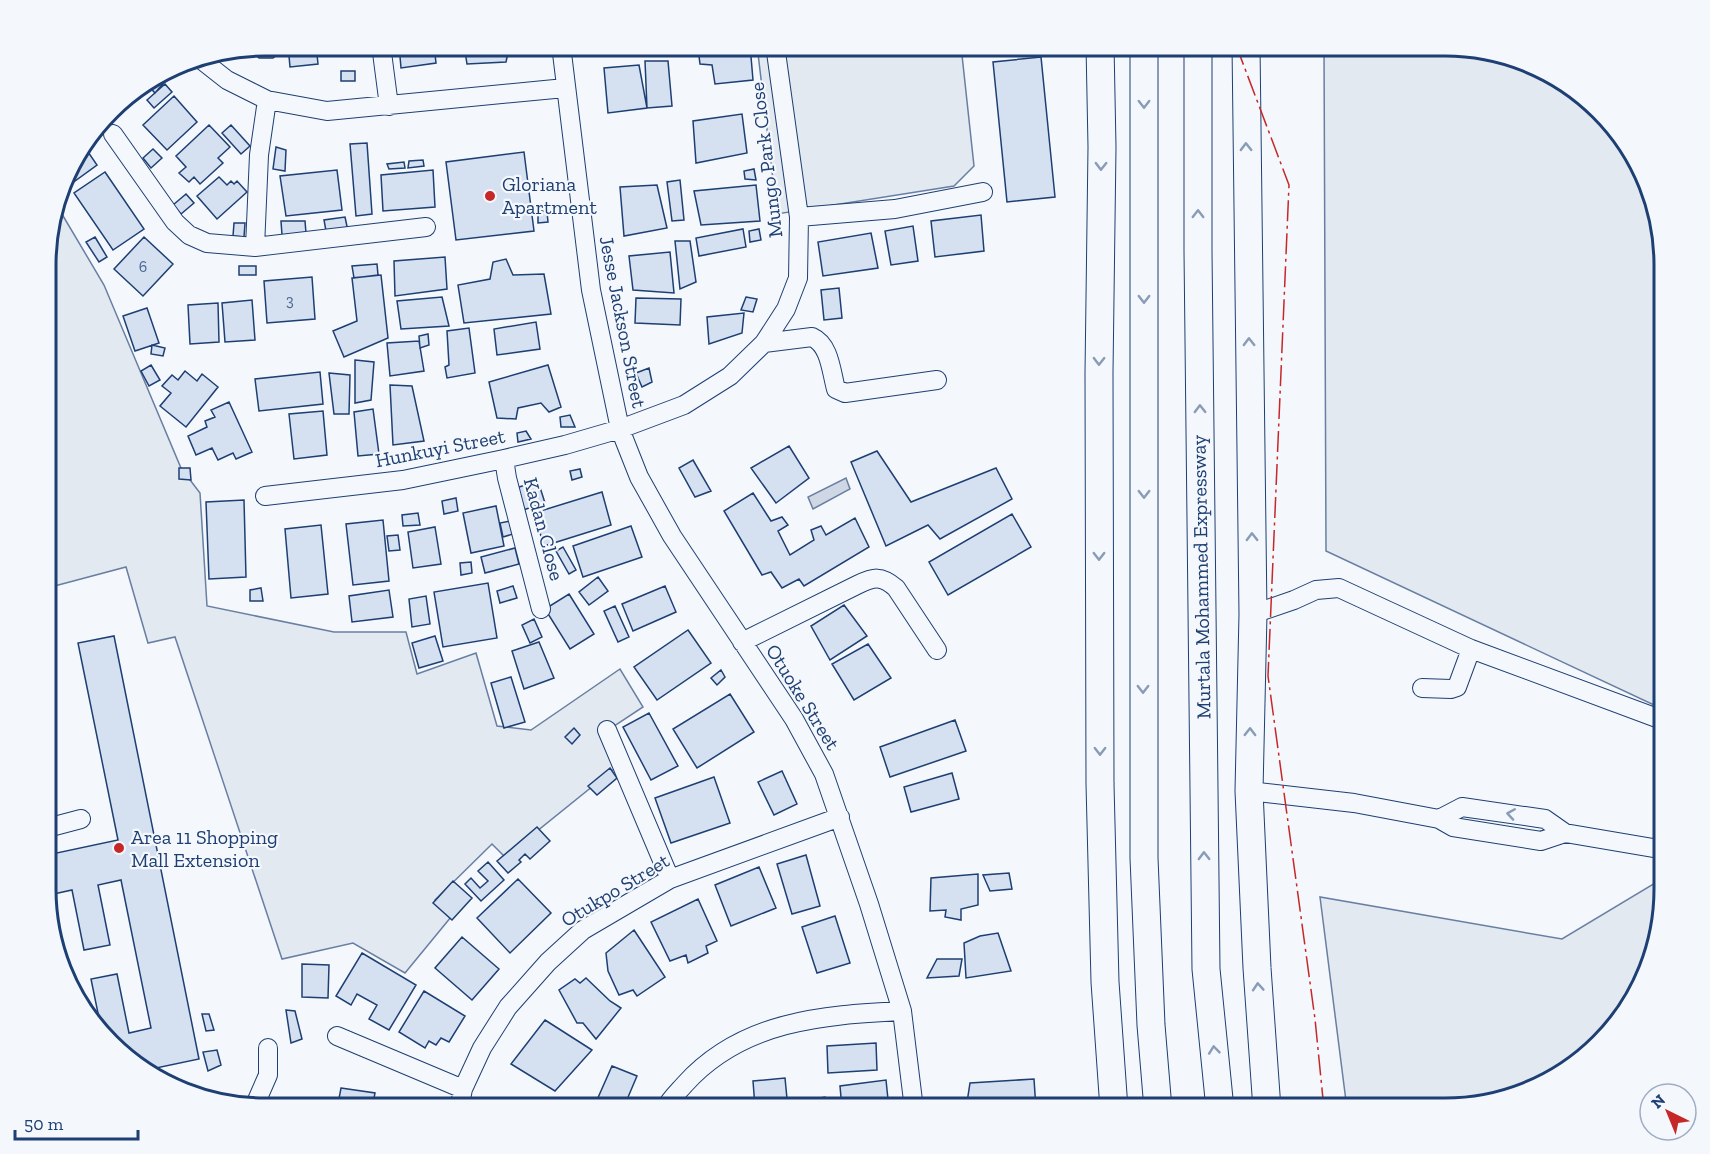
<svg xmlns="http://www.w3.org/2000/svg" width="1710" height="1154" viewBox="0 0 1710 1154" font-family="'Zilla Slab',serif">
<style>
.green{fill:#e3e9f0;stroke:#687fa3;stroke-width:1.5}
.water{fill:#cfd7e4;stroke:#687fa3;stroke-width:1.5}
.building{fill:#d5e0f0;stroke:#1d3f73;stroke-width:1.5}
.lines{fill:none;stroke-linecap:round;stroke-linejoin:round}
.minor-casing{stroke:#1d3f73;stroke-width:20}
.highway-casing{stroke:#1d3f73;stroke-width:29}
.minor{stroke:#f4f7fb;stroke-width:18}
.highway{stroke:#f4f7fb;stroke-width:27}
.power{stroke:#c62828;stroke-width:1.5;stroke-dasharray:21 4.5 3 4.5;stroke-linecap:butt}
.oneway{stroke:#889bb7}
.poi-dot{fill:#c62828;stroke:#f4f7fb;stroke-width:2}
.labels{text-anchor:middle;stroke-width:4.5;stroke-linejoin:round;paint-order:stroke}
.number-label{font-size:16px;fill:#4b6792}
.street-label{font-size:20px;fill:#1d3f73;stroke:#f4f7fb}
.poi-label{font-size:20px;fill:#1d3f73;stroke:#f4f7fb;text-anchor:start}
.rim{fill:none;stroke:#1d3f73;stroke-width:3}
</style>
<rect width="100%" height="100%" fill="#f4f7fb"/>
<path class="green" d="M757,45H1006L962,55L974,166L954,186L777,214Z
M1324,45H1446L1516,57L1568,82L1636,155L1665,250V682L1654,705L1326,551Z
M56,204L104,285L181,468L200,493L207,606L334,632H406L417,674L476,653L497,726L531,730L620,669L643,707L614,726L619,765L505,857L492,844L435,900L451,917L405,973L353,943L282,959L175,637L148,643L126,567L47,588V236Z
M1665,877V904L1653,960L1628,1012L1555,1080L1460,1109H1347L1320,897L1562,939Z"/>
<path class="water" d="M846,478L850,489L813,509L808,497Z"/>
<path class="building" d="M264,45H281L282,51L273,58H259L249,48Z
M288,45H316L318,64L290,67Z
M399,45H434L436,63L401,68Z
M464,45H522V46L509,48L506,62L467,64Z
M607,45H640L641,55L609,56Z
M709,45H750L753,80L715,84L712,65L700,64L699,56H710Z
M1041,57L1055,197L1007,202L993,62Z
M645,61H668L672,106L647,108Z
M639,65L647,108L608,113L604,68Z
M341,71H355V81H341Z
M160,74L166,80L155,93L147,84Z
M165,84L172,92L154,108L147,100Z
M138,88L142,94L113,113L111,110L119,100Z
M174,96L197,122L167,150L143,125Z
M742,114L747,153L696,163L693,121Z
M209,125L230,147L218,158L223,163L200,184L194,177L189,182L179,173L186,167L176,156Z
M231,125L250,146L241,154L222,133Z
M367,143L372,214L356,216L350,144Z
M84,146L97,165L64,189L62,186L68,167Z
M276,147L286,150L285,171L273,169Z
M153,149L162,158L151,168L143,158Z
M524,152L534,231L456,240L446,162Z
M423,160L424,166L408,168L409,161Z
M404,162L405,168L389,169L387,164Z
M754,169L756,180L745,179L744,171Z
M337,170L342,210L286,216L280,176Z
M433,170L435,207L383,211L381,175Z
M105,172L144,229L113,250L74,193Z
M219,177L227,185L231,181L234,184L237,181L247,192L217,219L197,196Z
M680,180L684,220L672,221L667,182Z
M657,185L667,228L624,236L620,187Z
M756,185L760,221L701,225L694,191Z
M186,194L194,203L181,214L173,205Z
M538,210L547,212L548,222L538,223Z
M981,215L984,251L935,257L931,221Z
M345,217L348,231H326L324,220Z
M281,221H305L306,233L282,235Z
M234,223H245L244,237L233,236Z
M913,226L918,261L891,265L885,231Z
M743,229L746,247L699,256L696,238Z
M759,229L761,240L750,242L749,231Z
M871,233L878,268L823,276L818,242Z
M95,237L107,257L99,262L86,242Z
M144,237L173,264L143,296L114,269Z
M675,241H690L696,282L680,289Z
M670,252L674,293L633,290L629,256Z
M445,257L447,289L395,296L394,261Z
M506,259L513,275L544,274L551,314L464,323L458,285L490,279L493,262Z
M377,264L378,275L354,278L352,266Z
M239,266H256V275H239Z
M381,275L388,338L344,357L333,331L357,321L352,278Z
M312,277L315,319L267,323L264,281Z
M839,288L842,318L824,320L821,290Z
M442,297L449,326L401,329L397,301Z
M746,297L757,299L753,312L741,310Z
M636,298L681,299L680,325L635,323Z
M252,300L255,340L225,342L222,303Z
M218,303L219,342L190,344L188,305Z
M147,308L159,343L135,351L123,316Z
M744,313L742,333L709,344L707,317Z
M536,322L540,349L497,355L494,329Z
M469,328L475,373L447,378L445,367L449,365L447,331Z
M428,334L429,345L420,348L419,336Z
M419,341L424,371L390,376L387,343Z
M152,345L165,348L163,356L151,354Z
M355,360L374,362L371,400L355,403Z
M151,365L160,380L149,386L141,371Z
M548,365L561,407L549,412L541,403L518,408L516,419L497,418L489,382Z
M649,368L652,382L642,387L636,373Z
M185,371L197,381L202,374L218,387L186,427L160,406L171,393L162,386L172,375L178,380Z
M320,372L323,404L259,411L255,379Z
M329,373L350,375L349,414H334Z
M390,385L412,386L424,441L393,445Z
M229,402L252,452L236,459L233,453L218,460L212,448L196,455L188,436L207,427L205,421L215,417L211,410Z
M373,409L379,454L358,456L354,412Z
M323,411L327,455L294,459L289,414Z
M570,415L575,427H561L560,417Z
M526,431L531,439L518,442L517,433Z
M789,446L809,478L776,503L751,468Z
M877,451L911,502L996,468L1012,499L940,539L928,525L886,546L851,462Z
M693,460L711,491L695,497L679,468Z
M179,468H190L191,480L179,479Z
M580,469L582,477L572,480L570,471Z
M538,481L545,503L523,510L516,488Z
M602,492L611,525L544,546L534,513Z
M753,493L771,521L782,517L788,525L778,531L790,555L814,540L811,530L821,526L826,535L855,518L869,547L804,586L799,579L782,588L771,572L762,575L724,511Z
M456,498L458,511L444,514L442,501Z
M244,500L246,577L209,579L206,502Z
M496,506L504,546L471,553L463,513Z
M418,513L420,525L403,526L402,515Z
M1012,514L1031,547L948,595L929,562Z
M383,520L389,581L353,585L346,524Z
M510,521L513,534L503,537L500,523Z
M321,525L328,594L291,598L285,529Z
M631,526L642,557L583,577L573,546Z
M435,527L441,564L413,568L408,532Z
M398,535L400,550L389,551L387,536Z
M563,547L576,570L569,574L556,551Z
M515,548L519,564L485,573L481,557Z
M471,562L472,573L461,575L460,563Z
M598,577L608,591L589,605L579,592Z
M488,583L497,638L443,647L434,592Z
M513,586L517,598L500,603L497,591Z
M665,586L676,612L633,631L622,604Z
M261,588L263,601H250V590Z
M389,590L393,617L352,622L349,596Z
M569,594L594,634L570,649L545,609Z
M426,596L430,624L412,627L409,599Z
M844,605L867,636L830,660L811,626Z
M615,606L629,637L618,642L604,611Z
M534,619L542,637L530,643L522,625Z
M688,630L711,663L657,700L634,667Z
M114,636L199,1059L142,1071L101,1028L91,979L117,974L129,1033L151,1028L121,880L98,885L110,945L84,950L72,890L49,895L64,967L47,918V855L118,840L78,643Z
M435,636L443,661L419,668L412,643Z
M539,642L554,678L524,689L512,651Z
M868,644L891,678L854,700L832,664Z
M721,670L725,677L717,685L711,678Z
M511,677L525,722L504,728L491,683Z
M730,694L754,732L697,768L673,729Z
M649,713L678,766L651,780L623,727Z
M955,720L966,751L890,777L880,747Z
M574,728L580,735L572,744L565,737Z
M610,768L617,778L597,795L588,786Z
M782,771L797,804L774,815L758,782Z
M952,773L959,799L911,812L904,787Z
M714,777L730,823L671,843L655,798Z
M537,827L550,841L530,859L525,854L519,860L521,862L508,873L497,861Z
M806,855L820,906L792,914L777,864Z
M488,862L504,880L481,901L465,884L471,878L480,888L488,881L478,871Z
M759,867L776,908L731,926L715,885Z
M1009,873L1012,889L990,891L983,875Z
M978,874V905L961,909V920L945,917L946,910L930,911L931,878Z
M518,879L551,913L510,953L477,918Z
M453,881L472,898L452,920L433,903Z
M698,899L717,941L706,946L708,953L688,963L686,955L670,961L651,922Z
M835,916L850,963L817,973L802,927Z
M634,930L665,977L637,996L633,990L619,995L608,971L606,953Z
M998,933L1011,971L966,978L964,943L980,936Z
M462,937L499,969L472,1000L435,968Z
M362,953L416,985L389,1030L369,1019L377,1005L357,994L351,1005L336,996Z
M937,959H962L959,976L927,978Z
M302,964L329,965L328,998L302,997Z
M586,978L610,1001L621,1008L596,1039L583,1023H577L559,990L575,979L580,983Z
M424,991L465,1016L449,1042L441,1038L436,1045L429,1041L425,1048L399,1032Z
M286,1010L295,1011L302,1039L291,1043Z
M202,1014H209L214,1030L206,1031Z
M545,1020L592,1050L555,1091L511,1064Z
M876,1043L877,1070L828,1073L827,1046Z
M217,1050L221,1065L208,1071L203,1052Z
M612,1066L637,1076L623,1109H593Z
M785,1078L788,1109H735L755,1107L753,1081Z
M1034,1079L1036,1109H966L970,1083Z
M886,1080L889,1109H842L840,1086Z
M341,1088L375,1093L372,1109H337Z
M825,1097L826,1109H795L794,1102Z
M1040,1100H1057L1058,1109H1041Z"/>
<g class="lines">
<g class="minor-casing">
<path id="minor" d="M381,45L389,106
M561,45L591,290L620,429L639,477L672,536L794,719L824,774L869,904L902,1011
M199,58L227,80L267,100L327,111L565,88
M113,134L175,222L189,235L207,243L255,247L426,227
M799,217L895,209L983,192
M255,247L259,155L267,100
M764,343L812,337C830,345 831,371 836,389L845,393L937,380
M504,459L507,478L541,609
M265,496L403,480L504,459L565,445L620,429L684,405L730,376L764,343L786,309L798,278L799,217L775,45
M1253,614L1294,600L1316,590L1339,588L1471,649L1665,721
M742,642L857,585C874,577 881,575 896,588L937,650
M1422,688L1451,689L1457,687L1471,649
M607,730L670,879
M1249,791L1354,803L1439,819L1453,827L1541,841L1565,833
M1439,819L1462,807L1545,819L1565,833L1665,850
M47,828L81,819
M337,1036L463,1089
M254,1107L268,1075V1048
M459,1109L463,1089L482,1048L508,1007L548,962L583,930L670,879L840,817
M665,1109C670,1099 678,1092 685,1084C742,1021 822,1015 902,1011L914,1109"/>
</g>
<g class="highway-casing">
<path id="highway" d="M1100,45L1102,147L1099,373L1100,784L1105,982L1114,1109
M1144,45V858L1151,1025L1158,1109
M1198,45V251L1206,969L1220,1109
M1246,45L1253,614L1249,791L1257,968L1267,1109"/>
</g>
<use href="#minor" class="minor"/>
<use href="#highway" class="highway"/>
<path class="power" d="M1236,45L1289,185L1268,676L1315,1019L1324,1109"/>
</g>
<defs><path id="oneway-chevron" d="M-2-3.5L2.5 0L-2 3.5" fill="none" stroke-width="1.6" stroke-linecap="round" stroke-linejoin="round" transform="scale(1.5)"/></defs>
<g class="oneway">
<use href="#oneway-chevron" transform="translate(1144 104) rotate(90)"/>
<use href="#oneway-chevron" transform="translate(1246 147) rotate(-91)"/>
<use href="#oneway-chevron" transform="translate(1101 166) rotate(91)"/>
<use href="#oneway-chevron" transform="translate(1198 214) rotate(-90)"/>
<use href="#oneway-chevron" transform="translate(1144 299) rotate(90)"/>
<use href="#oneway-chevron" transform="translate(1249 342) rotate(-91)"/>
<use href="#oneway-chevron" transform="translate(1099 361) rotate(91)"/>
<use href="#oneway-chevron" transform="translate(1200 409) rotate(-91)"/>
<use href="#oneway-chevron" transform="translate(1144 494) rotate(90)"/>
<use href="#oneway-chevron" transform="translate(1252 537) rotate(-91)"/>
<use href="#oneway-chevron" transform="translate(1099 556) rotate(90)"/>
<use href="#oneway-chevron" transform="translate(1143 689) rotate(90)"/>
<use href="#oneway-chevron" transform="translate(1250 732) rotate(-89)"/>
<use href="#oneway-chevron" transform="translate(1100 751) rotate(90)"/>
<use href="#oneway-chevron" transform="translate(1511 814) rotate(-171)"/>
<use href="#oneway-chevron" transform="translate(1204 856) rotate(-91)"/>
<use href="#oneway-chevron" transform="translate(1258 987) rotate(-94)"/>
<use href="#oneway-chevron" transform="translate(1214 1050) rotate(-96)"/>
</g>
<g class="poi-dot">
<circle cx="490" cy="196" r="6"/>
<circle cx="119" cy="848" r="6"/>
</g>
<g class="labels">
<g class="number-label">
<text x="143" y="272">6</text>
<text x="290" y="306">3</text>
</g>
<g class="street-label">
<text transform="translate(766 160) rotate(-97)" y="7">Mungo Park Close</text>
<text transform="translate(623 322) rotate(79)" y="7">Jesse Jackson Street</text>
<text transform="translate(440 448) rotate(-11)" y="7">Hunkuyi Street</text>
<text transform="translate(544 529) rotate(75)" y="7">Kadan Close</text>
<text transform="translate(1201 577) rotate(-91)" y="7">Murtala Mohammed Expressway</text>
<text transform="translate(803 697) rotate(58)" y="7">Otuoke Street</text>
<text transform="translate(615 890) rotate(-31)" y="7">Otukpo Street</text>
</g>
<g class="poi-label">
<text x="502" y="191">Gloriana<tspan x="502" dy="23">Apartment</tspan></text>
<text x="131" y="844">Area 11 Shopping<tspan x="131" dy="23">Mall Extension</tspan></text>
</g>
</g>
<path d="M0 0H1710V1154H0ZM265 56H1445A209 209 0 0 1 1654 265V889A209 209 0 0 1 1445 1098H265A209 209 0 0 1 56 889V265A209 209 0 0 1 265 56Z" fill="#f4f7fb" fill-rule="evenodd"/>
<path class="rim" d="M265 56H1445A209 209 0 0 1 1654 265V889A209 209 0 0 1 1445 1098H265A209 209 0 0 1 56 889V265A209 209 0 0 1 265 56Z"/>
<g transform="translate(1668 1112) rotate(317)"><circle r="28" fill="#f4f7fb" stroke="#9eadc5" stroke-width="1.5"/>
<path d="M0-4.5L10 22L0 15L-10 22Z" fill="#c62828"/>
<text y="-9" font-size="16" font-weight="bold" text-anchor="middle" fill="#1d3f73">N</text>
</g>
<path d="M15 1130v9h123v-9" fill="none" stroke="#1d3f73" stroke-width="3"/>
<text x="24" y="1130" font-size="18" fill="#1d3f73" stroke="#f4f7fb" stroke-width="4.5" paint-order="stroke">50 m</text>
</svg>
